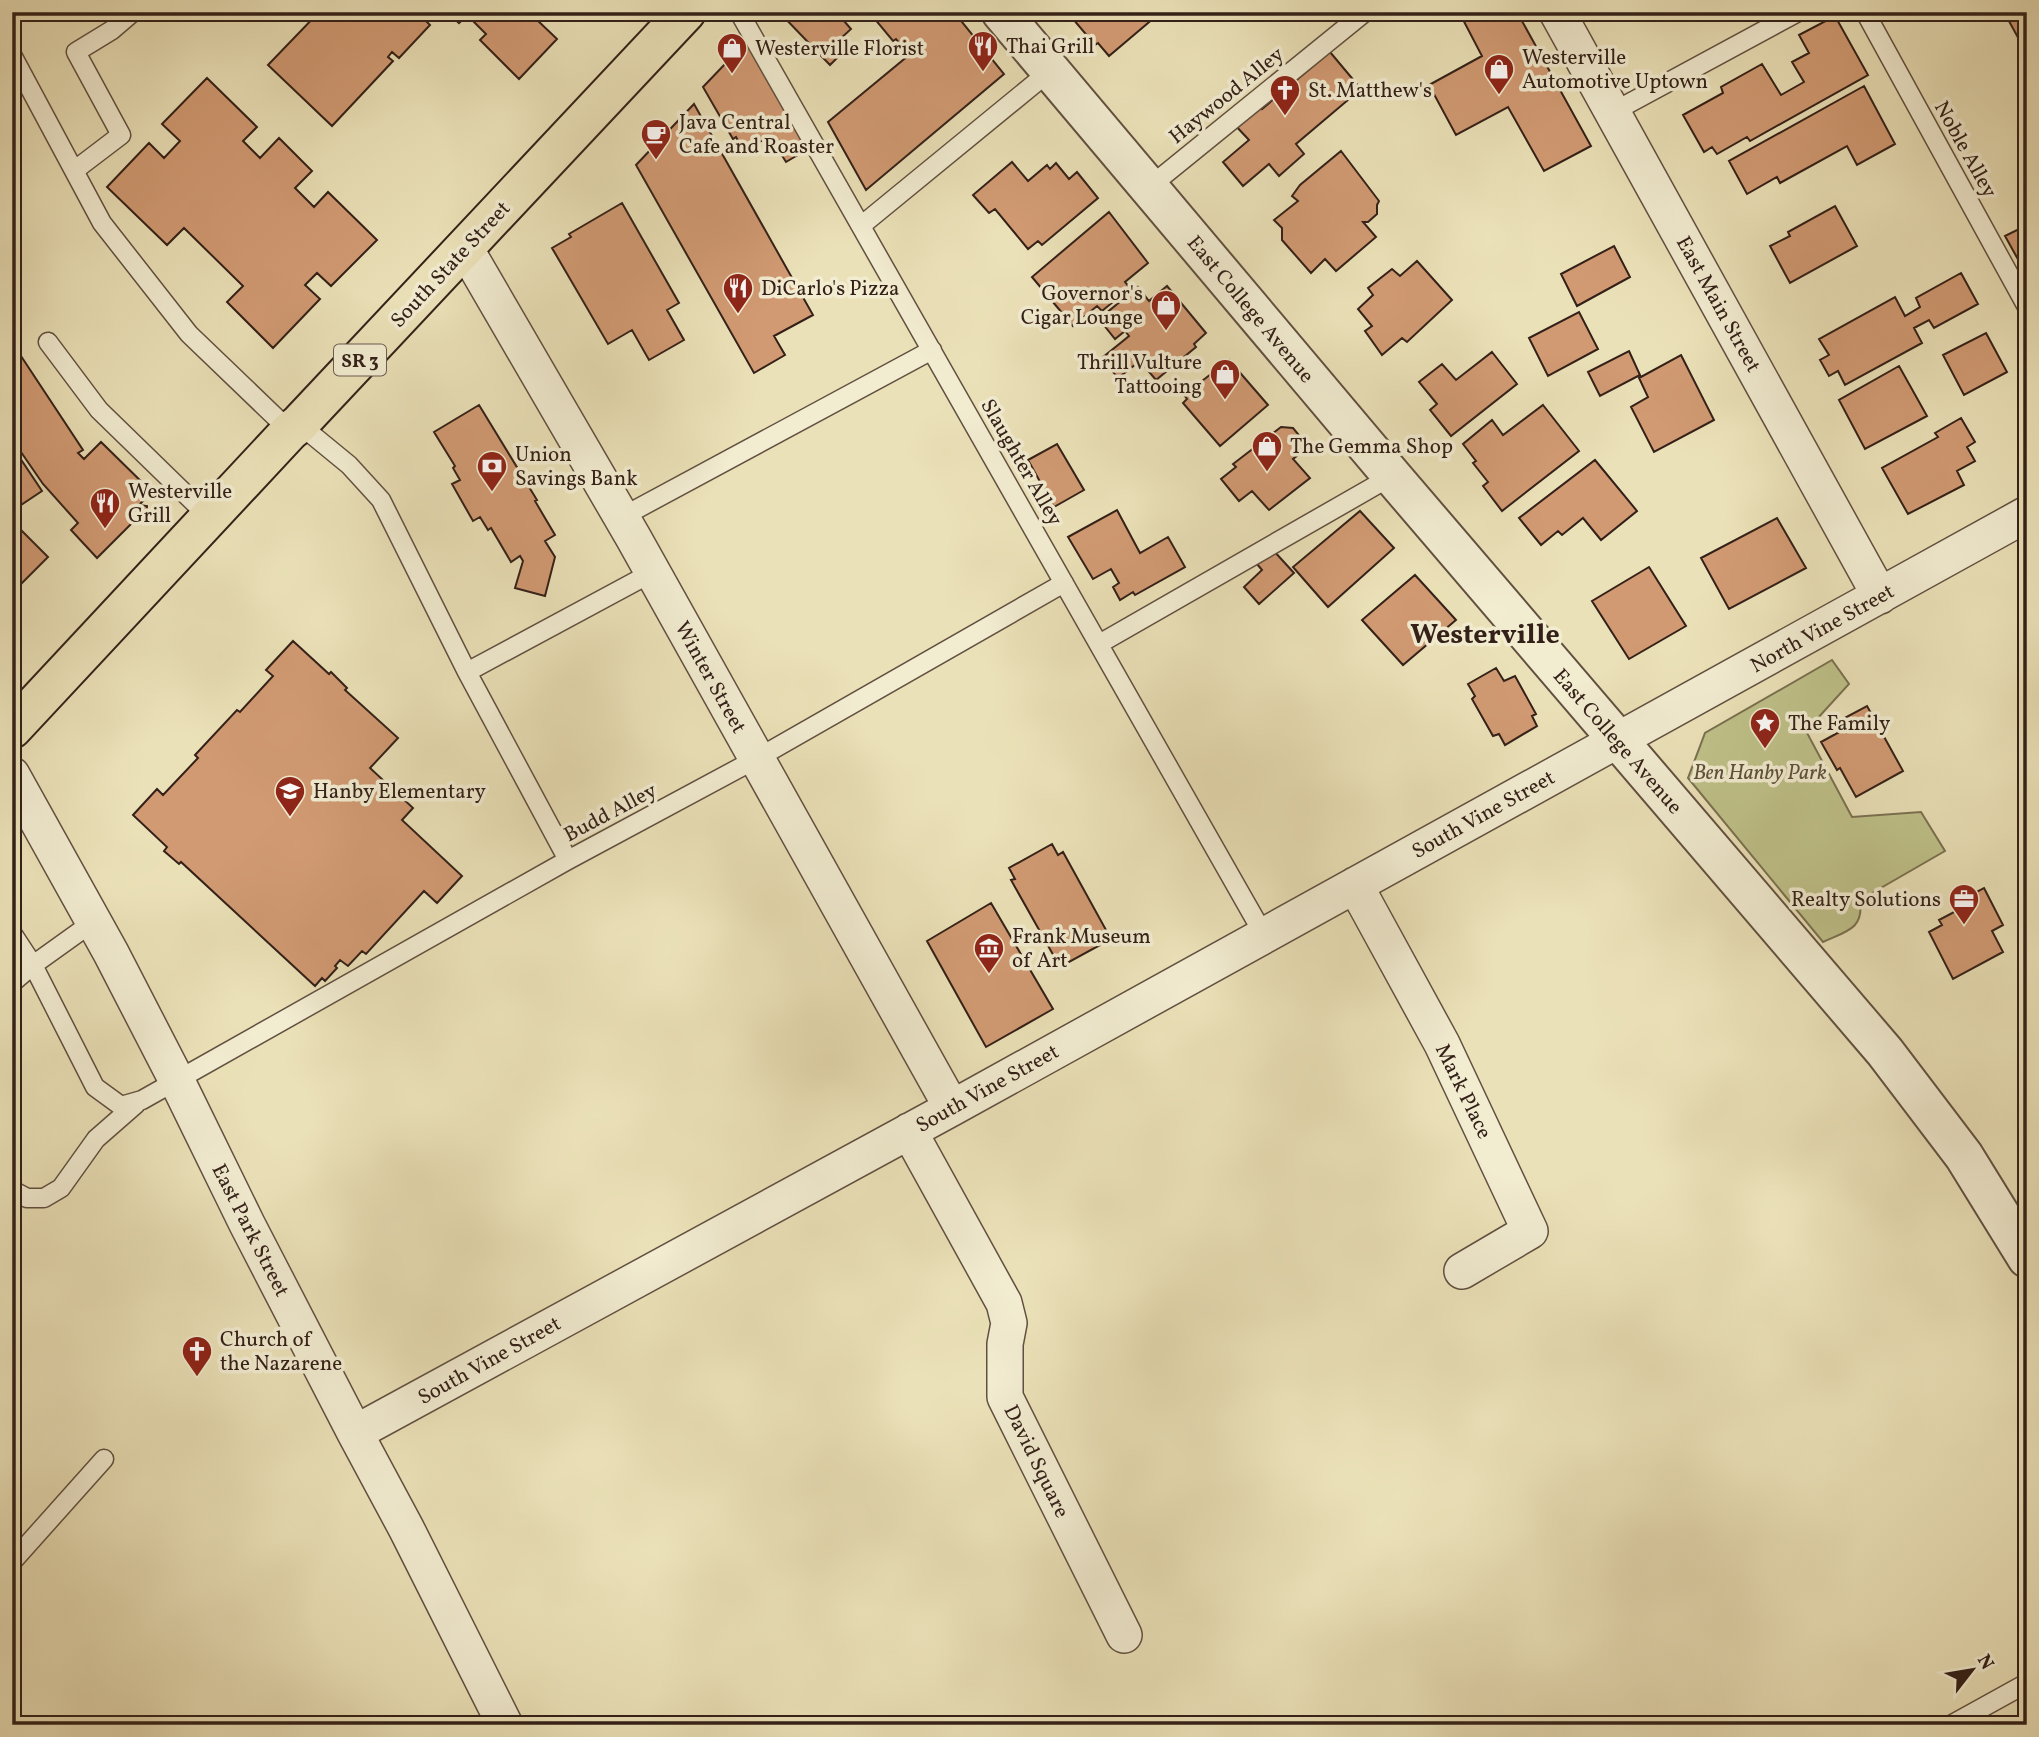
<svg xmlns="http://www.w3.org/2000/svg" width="2039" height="1737" viewBox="0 0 2039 1737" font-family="Vollkorn,serif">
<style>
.green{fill:#bfc189;stroke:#797050;stroke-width:2}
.building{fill:#d19a73;stroke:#332018;stroke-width:2}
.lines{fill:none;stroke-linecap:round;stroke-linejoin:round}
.service-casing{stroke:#615040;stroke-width:21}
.minor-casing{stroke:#615040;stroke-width:38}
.tertiary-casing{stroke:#615040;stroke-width:42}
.primary-casing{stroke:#332018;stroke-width:42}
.service{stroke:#f2ecd1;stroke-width:18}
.minor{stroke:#f2ecd1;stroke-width:35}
.tertiary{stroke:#f2ecd1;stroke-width:38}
.primary{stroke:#ebe1b8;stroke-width:38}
.labels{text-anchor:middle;stroke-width:7;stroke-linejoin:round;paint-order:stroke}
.shield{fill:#f2ecd1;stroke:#6c5d50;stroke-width:2}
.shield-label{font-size:19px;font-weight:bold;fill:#332018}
.poi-label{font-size:21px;fill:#332018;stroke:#f2ecd1;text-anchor:start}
.street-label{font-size:21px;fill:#332018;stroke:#f2ecd1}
.park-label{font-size:21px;font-style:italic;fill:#5d503a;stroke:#f2ecd1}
.district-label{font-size:28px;font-weight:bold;fill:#332018;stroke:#f2ecd1}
</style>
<rect width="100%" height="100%" fill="#ebe1b8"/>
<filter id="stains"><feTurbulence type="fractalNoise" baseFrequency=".00286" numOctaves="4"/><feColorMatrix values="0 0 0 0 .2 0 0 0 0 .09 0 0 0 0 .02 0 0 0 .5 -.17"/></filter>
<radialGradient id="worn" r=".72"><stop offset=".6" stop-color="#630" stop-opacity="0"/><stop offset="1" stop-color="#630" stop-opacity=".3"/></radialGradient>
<path class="green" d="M1832,660L1849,684L1806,731L1852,817L1921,812L1945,851L1860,900C1864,929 1847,931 1823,942L1688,778L1705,733Z"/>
<path class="building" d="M319,12H437L432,17L429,13L424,19L430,25L399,58L392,52L388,57L393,61L332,126L268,65Z
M447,12H541L535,18L557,39L519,79L480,40L486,34L467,15L459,23Z
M779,12H847L850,15L844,21L851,29L840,39L847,48L830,65Z
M869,12H954L1004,74L866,190L828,122L909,55L896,39L893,41Z
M1067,12H1161L1109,56L1098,43L1095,45Z
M1459,12H1517L1591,146L1544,171L1508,107L1456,135L1429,85L1482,56Z
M2004,12H2027V54Z
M1835,16L1868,75L1750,141L1747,137L1717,154L1712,147L1704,152L1683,115L1723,93L1721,87L1762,64L1781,95L1804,82L1792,62L1809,53L1799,35Z
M747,41L813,146L786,162L770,136L744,151L736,137L733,139L703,87Z
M1330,52L1361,89L1296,144L1304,154L1279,176L1269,164L1243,186L1223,162L1249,140L1234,124L1258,104L1262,109Z
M207,78L257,127L243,141L260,158L279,138L312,171L295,188L314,207L328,192L377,240L331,286L317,273L305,285L320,299L273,348L227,302L243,286L184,228L167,245L107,187L149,143L164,158L180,141L162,124Z
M1864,86L1895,144L1857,165L1847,146L1780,183L1777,177L1747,194L1729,161Z
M694,104L813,315L774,336L785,355L754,373L636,165Z
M1341,151L1379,201L1377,205V214L1368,222H1363L1376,237L1336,271L1325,259L1311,273L1282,240V228L1274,220L1298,201L1292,196L1300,185Z
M1012,162L1028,181L1047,165L1050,169L1056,163L1069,179L1077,172L1098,198L1042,245L1038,241L1028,249L995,209L989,213L973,195Z
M622,203L679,303L667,310L684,340L649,360L632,330L608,344L552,248L571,237L569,234Z
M1835,206L1857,246L1790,283L1770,246L1790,236L1788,232Z
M1109,212L1148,263L1125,282L1130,288L1102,311L1097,306L1073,326L1032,277Z
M2027,225V271L2025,272L2005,236Z
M1614,246L1630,277L1577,306L1561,274Z
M1417,261L1452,300L1407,342L1402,338L1382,355L1365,331L1372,326L1358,309L1373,295L1368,288L1392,269L1400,276Z
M1961,273L1978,304L1934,328L1929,320L1914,328L1922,343L1845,385L1838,371L1829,376L1820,360L1829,355L1819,339L1895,297L1905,316L1920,307L1916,298Z
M1167,286L1206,333L1194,344L1196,347L1156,380L1140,361L1118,378L1102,358L1129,336L1125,331L1115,339L1099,319L1138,287L1149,301Z
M1579,312L1598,349L1548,376L1529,338Z
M1986,333L2007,372L1964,395L1943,355Z
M17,350L83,450L78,453L84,459L101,442L152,492L139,505L147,506L146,520L136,519L97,558L71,530L78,523L43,484L12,439V353Z
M1629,351L1640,375L1600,396L1588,372Z
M1492,352L1517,384L1451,436L1430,410L1437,404L1419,382L1442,364L1456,380Z
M1681,355L1714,420L1654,452L1631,407L1648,397L1639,378Z
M1229,360L1268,405L1220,446L1183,403L1187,399L1184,395Z
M1899,366L1927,416L1865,449L1839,400Z
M479,405L537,500L535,501L555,535L545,541L555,557L545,596L515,588L523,561L520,556L511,562L491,528L488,530L480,517L473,521L452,484L460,480L453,468L455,466L434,432Z
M1543,405L1579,451L1502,511L1483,486L1488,482L1473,463L1476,461L1463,444L1492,420L1503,435Z
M1961,418L1975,442L1967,447L1975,461L1957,471L1964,485L1908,514L1882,468L1938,437L1935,433Z
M1281,427L1293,428L1303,440L1302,452L1293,459L1310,478L1269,510L1252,491L1239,501L1221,479L1236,467L1233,464Z
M1057,444L1084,490L1054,507L1028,460Z
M12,446L42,491L12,511Z
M1595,460L1637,511L1601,540L1583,518L1562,535L1558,531L1541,545L1519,518Z
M1117,510L1140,553L1168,537L1185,567L1135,595L1133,592L1120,600L1113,587L1119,583L1111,569L1093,579L1068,537Z
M1360,511L1394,548L1328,607L1293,567Z
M1777,518L1806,568L1729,609L1701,558Z
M12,521L48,557L12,593Z
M1273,550L1294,573L1259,604L1244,587L1262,570L1257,564Z
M1649,567L1686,626L1629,659L1592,601Z
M1415,575L1456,620L1403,665L1362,620Z
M293,641L329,674L331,672L347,688L345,690L398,738L370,768L413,808L402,820L462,876L437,903L424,891L366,954L362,951L348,966L340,960L335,966L337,968L325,981L322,978L315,986L181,862L179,864L164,851L167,847L133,815L157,789L163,795L198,758L195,755L237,710L240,712L273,676L266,670Z
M1496,668L1504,681L1515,676L1536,714L1532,716L1537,726L1505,745L1499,734L1493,736L1472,699L1475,696L1468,684Z
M1867,706L1903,771L1856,797L1840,768L1837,770L1821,742L1843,730L1839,721Z
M1052,844L1058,855L1063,852L1111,939L1060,967L1011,880L1015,879L1009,868Z
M1984,888L2003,925L1992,931L2003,952L1953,979L1929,932L1942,925L1939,920L1960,909L1957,902Z
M991,903L1053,1009L986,1047L927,941Z"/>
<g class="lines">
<g class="service-casing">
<path id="service" d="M739,12L1264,935
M1865,12L2027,307
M12,55L102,223L189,334L290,431
M1613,112L1798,12
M75,170L121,135L76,52L112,30L133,12
M1148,188L1365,12
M862,225L1050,71
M48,342L99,410L210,518
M299,424L349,465L381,500L467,672
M622,517L932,350
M1099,644L1392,476
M568,860L467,672L653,572
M12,933L33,965L95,1087L121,1106L142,1100L568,860L756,759L1064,583
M12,983L33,965L93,922
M12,1190L27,1198H44L61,1188L96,1139L136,1104
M12,1562L104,1459
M1951,1725L2027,1683"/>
</g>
<g class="minor-casing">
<path id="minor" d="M1557,12L1880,596
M465,248L633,537L952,1108
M12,775L111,953L177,1081L247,1224L355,1433L406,1528L505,1725
M1355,885L1442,1044L1530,1231L1462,1271
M909,1131L1004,1303L1009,1323L1005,1344V1397L1124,1635
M355,1433L952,1108L2027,514"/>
</g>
<g class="tertiary-casing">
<path id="tertiary" d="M1001,12L1392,476L1885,1052L1964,1156L2027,1258"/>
</g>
<g class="primary-casing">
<path id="primary" d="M12,729L290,431L299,424L686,12"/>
</g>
<use href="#service" class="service"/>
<use href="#minor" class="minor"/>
<use href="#tertiary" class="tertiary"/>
<use href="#primary" class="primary"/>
</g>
<defs>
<g id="restaurant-pin" transform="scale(1.575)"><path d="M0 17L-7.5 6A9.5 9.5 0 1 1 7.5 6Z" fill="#8f2418" stroke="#f2ecd1"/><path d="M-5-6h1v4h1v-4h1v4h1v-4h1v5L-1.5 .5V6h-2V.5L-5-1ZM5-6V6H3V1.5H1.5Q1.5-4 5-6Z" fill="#fff"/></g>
<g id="shop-pin" transform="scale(1.575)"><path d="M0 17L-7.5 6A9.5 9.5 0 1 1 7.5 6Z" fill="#8f2418" stroke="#f2ecd1"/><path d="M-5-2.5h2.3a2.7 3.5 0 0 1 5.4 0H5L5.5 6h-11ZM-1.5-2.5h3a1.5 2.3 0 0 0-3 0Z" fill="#fff"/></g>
<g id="church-pin" transform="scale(1.575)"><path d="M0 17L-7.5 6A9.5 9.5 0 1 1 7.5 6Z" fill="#8f2418" stroke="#f2ecd1"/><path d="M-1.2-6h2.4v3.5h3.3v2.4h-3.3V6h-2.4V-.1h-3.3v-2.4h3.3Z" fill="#fff"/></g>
<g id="cafe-pin" transform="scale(1.575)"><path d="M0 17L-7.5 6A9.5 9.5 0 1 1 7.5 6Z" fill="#8f2418" stroke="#f2ecd1"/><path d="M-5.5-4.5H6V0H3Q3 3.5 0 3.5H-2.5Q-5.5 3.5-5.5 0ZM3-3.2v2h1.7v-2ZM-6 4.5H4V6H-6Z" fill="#fff"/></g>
<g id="bank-pin" transform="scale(1.575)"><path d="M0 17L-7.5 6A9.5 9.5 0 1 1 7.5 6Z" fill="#8f2418" stroke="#f2ecd1"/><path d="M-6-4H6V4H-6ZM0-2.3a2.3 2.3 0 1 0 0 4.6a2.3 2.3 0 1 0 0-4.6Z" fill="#fff"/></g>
<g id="sight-pin" transform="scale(1.575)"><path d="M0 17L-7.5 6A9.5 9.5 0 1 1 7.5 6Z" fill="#8f2418" stroke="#f2ecd1"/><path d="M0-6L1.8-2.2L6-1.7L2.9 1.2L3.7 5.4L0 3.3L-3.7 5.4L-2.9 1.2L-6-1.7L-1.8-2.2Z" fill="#fff"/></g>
<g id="school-pin" transform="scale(1.575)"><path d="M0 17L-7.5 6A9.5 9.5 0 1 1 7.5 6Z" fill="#8f2418" stroke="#f2ecd1"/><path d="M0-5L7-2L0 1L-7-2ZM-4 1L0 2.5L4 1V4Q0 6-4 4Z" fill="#fff"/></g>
<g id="office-pin" transform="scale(1.575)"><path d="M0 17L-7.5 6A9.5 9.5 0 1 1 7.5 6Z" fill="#8f2418" stroke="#f2ecd1"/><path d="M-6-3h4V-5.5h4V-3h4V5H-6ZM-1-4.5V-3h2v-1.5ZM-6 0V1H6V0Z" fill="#fff"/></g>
<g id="museum-pin" transform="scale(1.575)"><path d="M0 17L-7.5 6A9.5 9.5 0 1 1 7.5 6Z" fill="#8f2418" stroke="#f2ecd1"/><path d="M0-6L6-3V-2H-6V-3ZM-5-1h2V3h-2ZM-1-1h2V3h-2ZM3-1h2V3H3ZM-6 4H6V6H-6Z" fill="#fff"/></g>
</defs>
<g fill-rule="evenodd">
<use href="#restaurant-pin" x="983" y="46"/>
<use href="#shop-pin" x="732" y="48"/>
<use href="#shop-pin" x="1499" y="69"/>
<use href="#church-pin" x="1285" y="90"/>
<use href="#cafe-pin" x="656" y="134"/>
<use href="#restaurant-pin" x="738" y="288"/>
<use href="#shop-pin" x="1166" y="305"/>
<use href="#shop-pin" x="1225" y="374"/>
<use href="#shop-pin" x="1267" y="446"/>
<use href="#bank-pin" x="492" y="466"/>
<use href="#restaurant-pin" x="105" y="503"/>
<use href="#sight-pin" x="1765" y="723"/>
<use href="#school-pin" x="290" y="791"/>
<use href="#office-pin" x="1964" y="899"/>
<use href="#museum-pin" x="989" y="948"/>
<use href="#church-pin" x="197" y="1351"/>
</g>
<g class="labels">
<rect class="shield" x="334" y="344.5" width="52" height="31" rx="5"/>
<g class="shield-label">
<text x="360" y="367">SR 3</text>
</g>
<g class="poi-label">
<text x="1006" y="53">Thai Grill</text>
<text x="755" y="55">Westerville Florist</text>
<text x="1522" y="64">Westerville<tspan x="1522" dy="24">Automotive Uptown</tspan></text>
<text x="1308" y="97">St. Matthew's</text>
<text x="679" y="129">Java Central<tspan x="679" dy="24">Cafe and Roaster</tspan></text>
<text x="761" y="295">DiCarlo's Pizza</text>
<text x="1143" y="300" text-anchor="end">Governor's<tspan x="1143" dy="24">Cigar Lounge</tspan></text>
<text x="1202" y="369" text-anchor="end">Thrill Vulture<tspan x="1202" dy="24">Tattooing</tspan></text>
<text x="1290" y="453">The Gemma Shop</text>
<text x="515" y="461">Union<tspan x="515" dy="24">Savings Bank</tspan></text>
<text x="128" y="498">Westerville<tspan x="128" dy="24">Grill</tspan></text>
<text x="1788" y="730">The Family</text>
<text x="313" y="798">Hanby Elementary</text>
<text x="1941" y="906" text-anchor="end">Realty Solutions</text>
<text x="1012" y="943">Frank Museum<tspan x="1012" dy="24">of Art</tspan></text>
<text x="220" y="1346">Church of<tspan x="220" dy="24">the Nazarene</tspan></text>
</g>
<g class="street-label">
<text transform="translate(1226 95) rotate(-39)" y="7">Haywood Alley</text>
<text transform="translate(1966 149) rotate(61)" y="7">Noble Alley</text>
<text transform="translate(450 264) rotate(-47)" y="7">South State Street</text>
<text transform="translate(1719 304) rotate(61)" y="7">East Main Street</text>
<text transform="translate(1251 309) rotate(50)" y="7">East College Avenue</text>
<text transform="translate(1022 462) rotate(60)" y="7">Slaughter Alley</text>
<text transform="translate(1822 628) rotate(-29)" y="7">North Vine Street</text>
<text transform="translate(711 677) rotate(61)" y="7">Winter Street</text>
<text transform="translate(1618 741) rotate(49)" y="7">East College Avenue</text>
<text transform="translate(610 812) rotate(-28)" y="7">Budd Alley</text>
<text transform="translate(1483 814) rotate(-29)" y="7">South Vine Street</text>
<text transform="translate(987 1088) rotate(-29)" y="7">South Vine Street</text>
<text transform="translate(1464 1091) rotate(64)" y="7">Mark Place</text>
<text transform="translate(251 1230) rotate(63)" y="7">East Park Street</text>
<text transform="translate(489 1360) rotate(-29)" y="7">South Vine Street</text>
<text transform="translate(1037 1461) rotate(64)" y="7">David Square</text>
</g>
<g class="park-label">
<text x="1760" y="779">Ben Hanby Park</text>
</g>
<g class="district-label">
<text x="1485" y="643">Westerville</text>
</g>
</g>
<rect width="2039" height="1737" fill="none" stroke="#ebe1b8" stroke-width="42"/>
<rect x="14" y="14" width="2011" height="1709" fill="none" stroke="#332018" stroke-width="3.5"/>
<rect x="21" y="21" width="1997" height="1695" fill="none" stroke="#332018" stroke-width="2"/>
<g transform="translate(1972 1670) rotate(59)" stroke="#f2ecd1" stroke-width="5" paint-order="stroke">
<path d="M0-5L12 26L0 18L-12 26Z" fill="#332018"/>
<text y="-10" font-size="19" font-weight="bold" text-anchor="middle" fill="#332018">N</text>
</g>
<rect width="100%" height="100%" filter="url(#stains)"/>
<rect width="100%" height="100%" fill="url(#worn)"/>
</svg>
